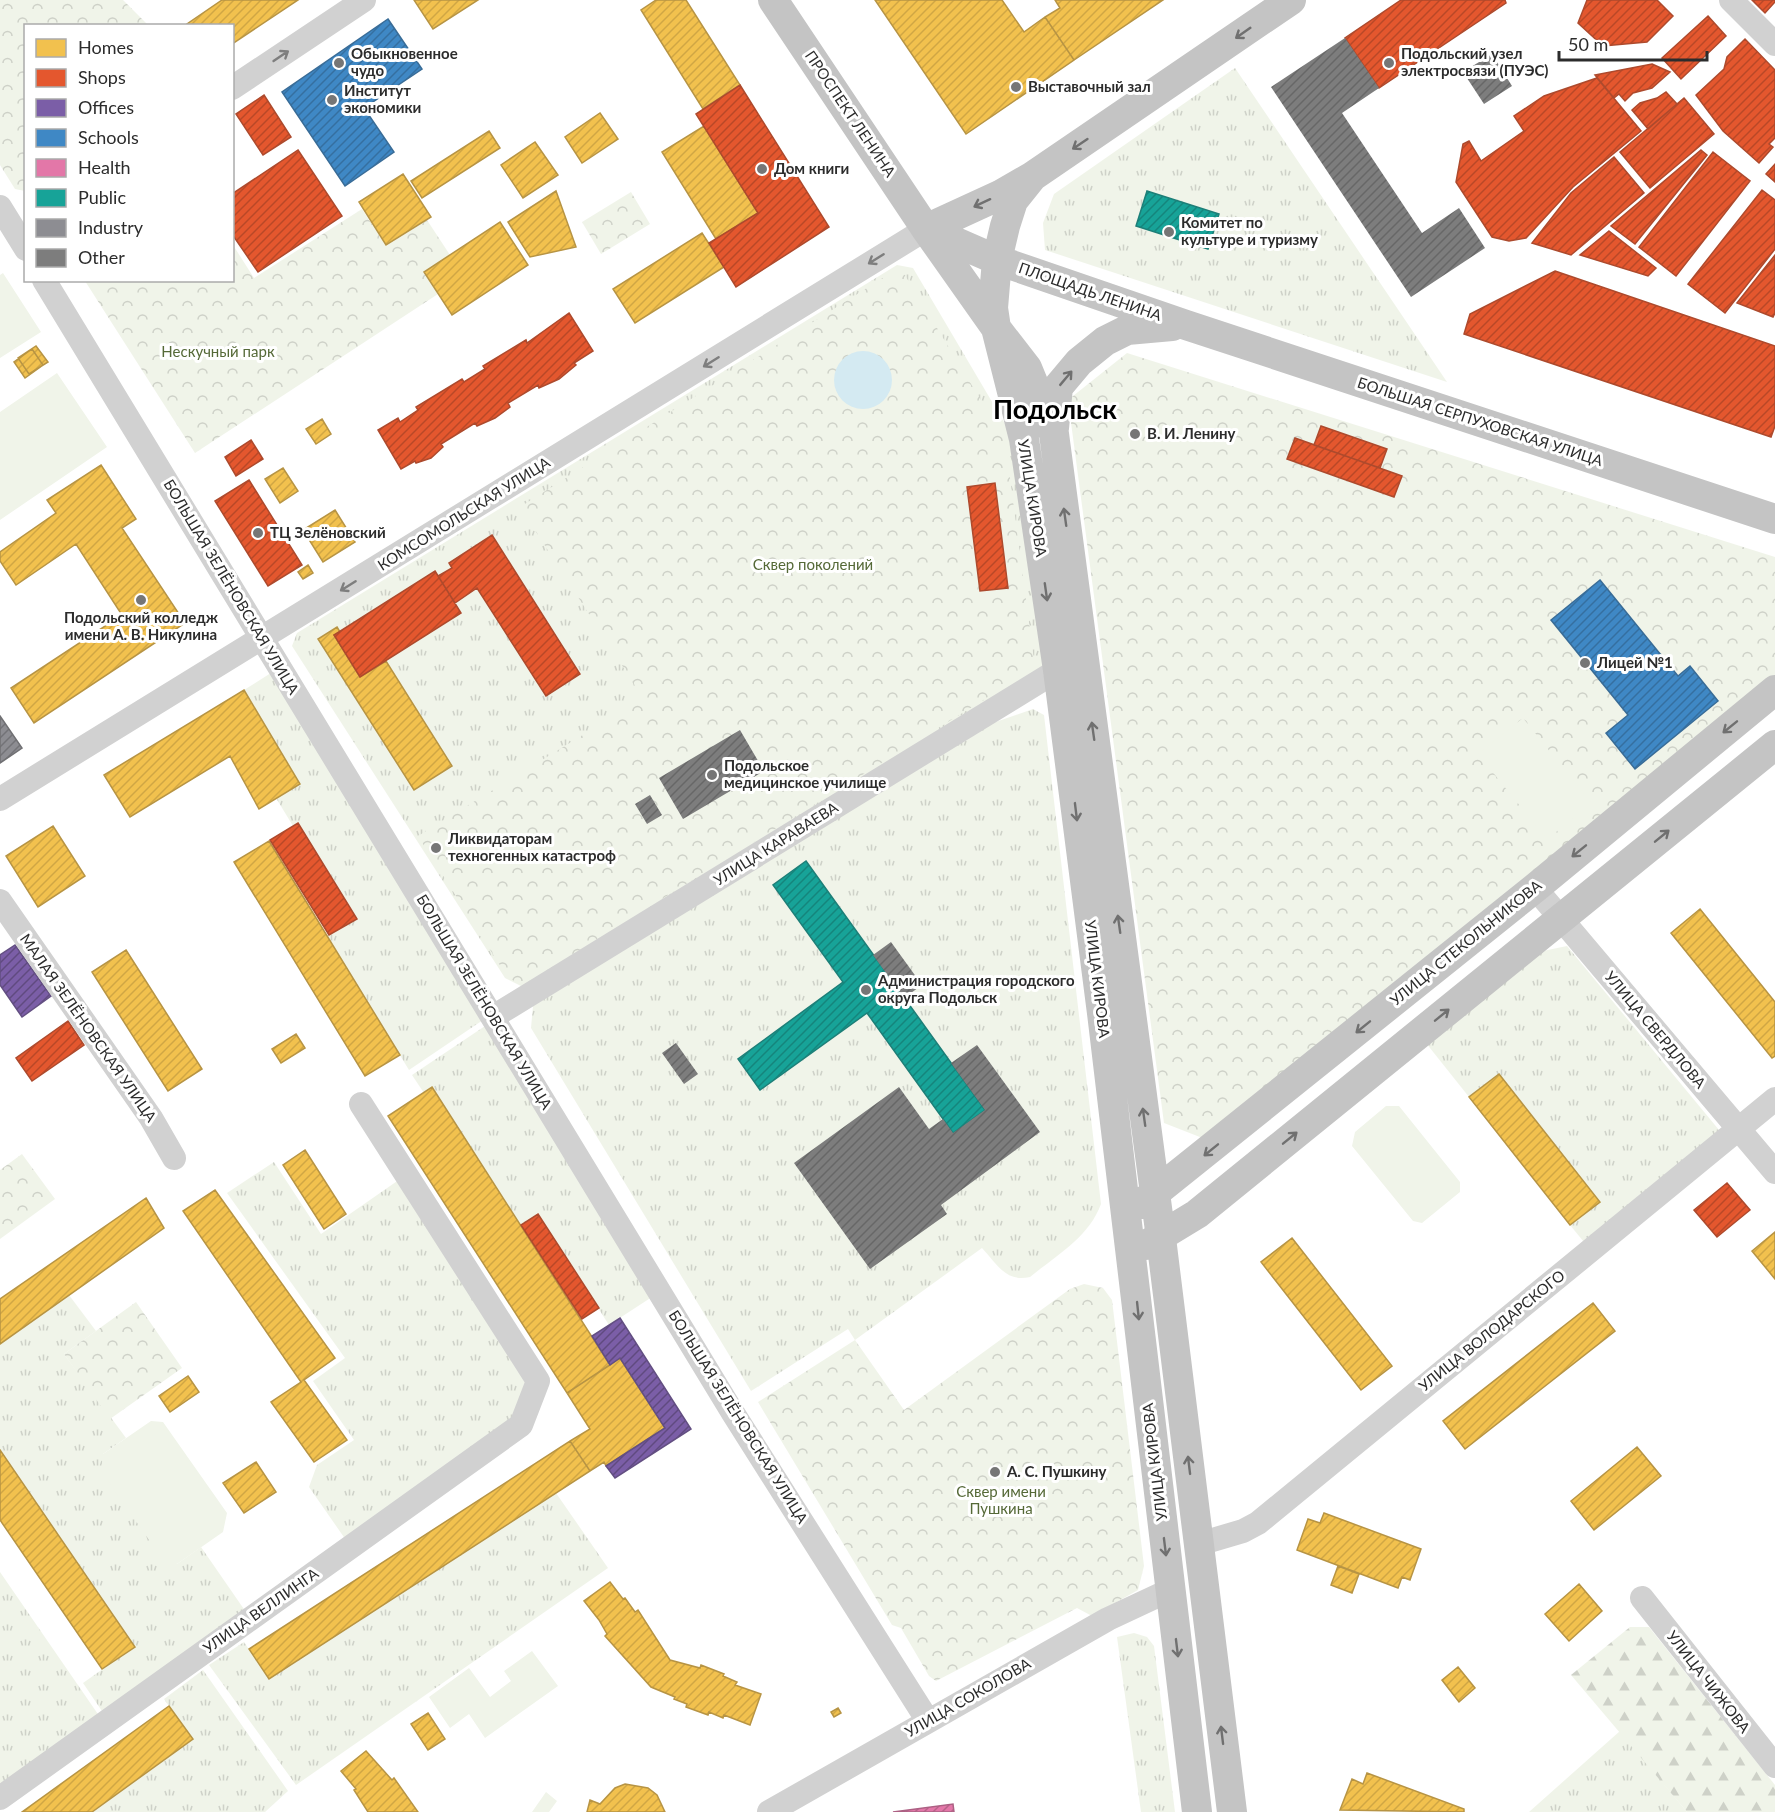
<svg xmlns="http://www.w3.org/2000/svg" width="1775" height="1812" viewBox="0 0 1775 1812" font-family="Lato,sans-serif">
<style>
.grass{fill:url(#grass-tufts)}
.forest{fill:url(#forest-firs)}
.park{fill:url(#park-crowns)}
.garden{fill:#f0f4e9}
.water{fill:#d4eaf2}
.homes{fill:url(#homes-hatch);stroke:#b79444;stroke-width:1.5}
.shops{fill:url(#shops-hatch);stroke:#ad4a2d;stroke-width:1.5}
.offices{fill:url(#offices-hatch);stroke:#634f82;stroke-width:1.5}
.schools{fill:url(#schools-hatch);stroke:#396c97;stroke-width:1.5}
.health{fill:url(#health-hatch);stroke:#ac6083;stroke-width:1.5}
.public{fill:url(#public-hatch);stroke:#1d7f78;stroke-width:1.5}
.industry{fill:url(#industry-hatch);stroke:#707073;stroke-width:1.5}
.building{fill:url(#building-hatch)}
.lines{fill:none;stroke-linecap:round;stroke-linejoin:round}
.minor{stroke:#d1d1d1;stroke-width:24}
.major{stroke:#c4c4c4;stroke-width:30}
.oneway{stroke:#707070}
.oneway2{stroke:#7e7e7e}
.poi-dot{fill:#767676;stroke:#fff;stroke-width:2}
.labels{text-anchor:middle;stroke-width:6;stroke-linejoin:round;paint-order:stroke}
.poi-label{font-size:15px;font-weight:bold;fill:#2c2c2c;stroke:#fff;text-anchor:start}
.street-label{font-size:15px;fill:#2c2c2c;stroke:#fff}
.park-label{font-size:15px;fill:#556937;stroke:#fff}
.town-label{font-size:27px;font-weight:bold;fill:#000;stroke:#fff}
</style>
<defs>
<pattern id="grass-tufts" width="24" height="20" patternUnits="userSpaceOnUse" patternTransform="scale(1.5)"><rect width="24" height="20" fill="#f0f4e9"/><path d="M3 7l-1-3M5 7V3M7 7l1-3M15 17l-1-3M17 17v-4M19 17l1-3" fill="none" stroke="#ced1c8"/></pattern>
<pattern id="forest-firs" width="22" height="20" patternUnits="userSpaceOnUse" patternTransform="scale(1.5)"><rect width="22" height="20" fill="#f0f4e9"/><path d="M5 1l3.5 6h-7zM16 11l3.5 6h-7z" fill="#ced1c8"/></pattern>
<pattern id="park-crowns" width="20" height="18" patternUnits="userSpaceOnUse" patternTransform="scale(1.5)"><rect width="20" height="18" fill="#f0f4e9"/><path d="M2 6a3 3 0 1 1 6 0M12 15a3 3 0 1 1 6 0" fill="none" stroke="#ced1c8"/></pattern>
<pattern id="homes-hatch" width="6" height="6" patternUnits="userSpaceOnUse" patternTransform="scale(1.5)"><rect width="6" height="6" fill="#f2c14e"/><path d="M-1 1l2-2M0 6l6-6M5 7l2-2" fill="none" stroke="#d0a644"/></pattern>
<pattern id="shops-hatch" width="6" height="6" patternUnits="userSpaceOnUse" patternTransform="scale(1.5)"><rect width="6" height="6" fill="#e4572e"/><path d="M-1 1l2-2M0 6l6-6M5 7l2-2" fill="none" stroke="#b94827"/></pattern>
<pattern id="offices-hatch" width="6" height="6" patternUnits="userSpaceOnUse" patternTransform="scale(1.5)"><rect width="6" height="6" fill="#7b5ea7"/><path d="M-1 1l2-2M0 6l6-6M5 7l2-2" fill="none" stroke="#604a80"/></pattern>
<pattern id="schools-hatch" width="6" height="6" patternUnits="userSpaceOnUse" patternTransform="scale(1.5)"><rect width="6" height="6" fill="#3f88c5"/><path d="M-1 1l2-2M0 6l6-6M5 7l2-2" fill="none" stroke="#356fa0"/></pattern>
<pattern id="health-hatch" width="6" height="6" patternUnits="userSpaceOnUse" patternTransform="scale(1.5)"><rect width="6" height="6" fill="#e377a8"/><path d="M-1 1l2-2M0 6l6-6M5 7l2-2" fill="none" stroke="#b86289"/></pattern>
<pattern id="public-hatch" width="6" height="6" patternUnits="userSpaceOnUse" patternTransform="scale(1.5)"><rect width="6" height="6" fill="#17a398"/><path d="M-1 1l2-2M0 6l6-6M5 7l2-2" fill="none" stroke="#15857c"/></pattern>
<pattern id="industry-hatch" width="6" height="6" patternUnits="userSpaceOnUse" patternTransform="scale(1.5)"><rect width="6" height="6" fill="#8d8d92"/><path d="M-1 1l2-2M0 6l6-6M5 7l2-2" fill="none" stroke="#737377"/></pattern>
<pattern id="building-hatch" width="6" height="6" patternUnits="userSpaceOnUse" patternTransform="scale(1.5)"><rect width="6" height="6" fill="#7d7d7d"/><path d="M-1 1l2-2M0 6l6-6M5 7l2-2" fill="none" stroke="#676767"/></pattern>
</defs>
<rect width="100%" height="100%" fill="#fff"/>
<path class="grass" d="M1235,68L1447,382L1045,250L1043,223L1054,194Z
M897,265L913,268L1011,434L1044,667L525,988L505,978L292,646L297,633Z
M274,671L486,1018L409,1070L327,936L356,919L298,823L293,826L276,798L300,784L244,690Z
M1033,709L1044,715L1101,1204C1089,1237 1057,1255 1030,1277C1006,1283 996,1263 982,1248L855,1340L848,1329L751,1391L531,1028L533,1006L984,726Z
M1567,946L1724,1136L1588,1247L1570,1225L1600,1202L1499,1074L1469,1097L1426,1043L1538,952Z
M491,1022L655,1295L609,1325L538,1214L521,1225L432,1088L424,1093L412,1075Z
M274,1162L321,1234L403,1177L533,1381L517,1423L348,1543L309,1487L317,1465L354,1440L313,1381L345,1358L227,1193Z
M69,1295L96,1331L64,1354L126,1438L103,1454L177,1564L201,1547L248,1615L106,1717L83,1683L134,1647L0,1450V1344Z
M556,1493L608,1568L296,1785L209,1665L244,1642L269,1679Z
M0,1572L102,1720L0,1792Z
M1134,1633L1147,1637L1154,1646L1175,1812H1141L1117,1637Z
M203,1670L288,1791L265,1812H92L192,1739L164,1699Z
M1620,1731L1687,1812H1529Z"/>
<path class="forest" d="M1630,1627H1649L1775,1785V1812H1687L1571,1675Z"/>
<path class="park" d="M0,0H123L148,25L26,26L25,191L15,189L0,165Z
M631,192L650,224L601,254L582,222Z
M362,209L386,246L427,220L450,255L424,272L438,294L195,453L85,281L232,280L233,245L254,278Z
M900,267L1005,440L1035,668L523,985L508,978L418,836L643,698L520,507Z
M1127,353L1775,557V681L1205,1139L1164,1123L1068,400Z
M22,1154L55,1199L0,1239V1170Z
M1084,1284L1103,1288L1112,1300L1144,1566L1138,1590L1092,1616L1077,1608L936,1681L929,1676L901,1628L892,1625L758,1402L855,1340L904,1410L1070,1289Z
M136,1302L182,1368L110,1419L64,1354Z"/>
<path class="garden" d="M3,273L41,332L0,358V275Z
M57,373L107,447L0,520V412Z
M1523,718L1592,804L1547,839L1478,754Z
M1386,1106H1399L1460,1182V1192L1422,1223L1413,1221L1352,1146L1355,1132Z
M151,1421L163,1422L227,1513L223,1532L177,1564L161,1557L101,1471L103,1454Z
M532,1651L558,1686L485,1738L469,1714L450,1728L429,1697L469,1668L490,1697L511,1681L504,1671Z
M546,1792L557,1801L549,1812H532Z"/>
<path class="water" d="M834 380a29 29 0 1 1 58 0a29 29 0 1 1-58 0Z"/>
<path class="homes" d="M222,0H298L232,44V26H184Z
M414,0H478L433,29Z
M656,0H686L740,85L703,109L641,10Z
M875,0H1002L1024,32L1045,17L1074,60L966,134Z
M1055,0H1163L1074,60L1045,17L1060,8Z
M600,113L618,139L582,163L565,137Z
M704,126L758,213L716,239L662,152Z
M489,131L500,148L422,198L411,181Z
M535,142L558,175L523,198L501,165Z
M403,174L431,217L386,245L359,202Z
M556,191L576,247L530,257L508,222Z
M500,222L528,265L452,315L424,272Z
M702,233L724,267L635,323L613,289Z
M36,346L48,362L29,374L18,358Z
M32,349L43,365L25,378L14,362Z
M322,419L331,434L316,444L306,429Z
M101,465L136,519L122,528L185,623L34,723L11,688L122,615L76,544L16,585L0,561V552L56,513L47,500Z
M283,468L298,491L280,503L265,479Z
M335,510L355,542L323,562L303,530Z
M308,565L313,573L303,579L298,572Z
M337,627L340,632L334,635L360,677L386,661L452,766L414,790L318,639Z
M244,690L300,784L259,809L230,756L130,817L104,775Z
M53,826L85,876L38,907L6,856Z
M269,841L400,1055L365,1076L234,862Z
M1700,909L1775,1002V1056L1772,1058L1671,933Z
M126,950L202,1069L168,1091L92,972Z
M296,1034L305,1048L281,1063L272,1049Z
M1499,1074L1600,1202L1570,1225L1469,1097Z
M432,1087L610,1365L567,1393L388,1116Z
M305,1150L346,1214L324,1229L283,1165Z
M215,1190L335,1358L304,1380L347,1440L314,1462L271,1402L301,1382L183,1211Z
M146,1198L164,1228L0,1344V1299Z
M1775,1232V1279L1752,1251Z
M1292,1238L1392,1366L1361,1390L1261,1262Z
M1593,1303L1615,1331L1465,1449L1443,1421Z
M620,1358L665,1428L606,1466L604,1462L590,1471L570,1441L590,1429L567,1393Z
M188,1376L199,1392L170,1412L159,1396Z
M570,1441L590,1471L269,1679L249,1649Z
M1637,1447L1661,1476L1594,1530L1571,1501Z
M0,1450L135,1647L102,1669L0,1520Z
M256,1462L276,1492L244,1513L223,1483Z
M1324,1513L1421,1549L1410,1580L1402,1577L1398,1588L1297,1550L1308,1519L1320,1523Z
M1338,1566L1359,1574L1352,1593L1331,1585Z
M610,1582L623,1599L625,1598L635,1612L638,1610L670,1660L700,1668L701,1665L724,1674L723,1676L737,1682L735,1685L761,1694L750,1725L724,1715L723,1718L709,1712L708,1715L686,1707L687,1704L674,1699L675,1697L651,1687L605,1636L607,1634L599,1620L584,1601Z
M1579,1584L1602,1611L1569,1641L1545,1614Z
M1458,1667L1475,1688L1459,1702L1442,1680Z
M169,1706L193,1739L92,1812H22Z
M838,1708L841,1713L834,1717L831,1712Z
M428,1713L445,1739L428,1750L411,1724Z
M366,1751L392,1780L394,1778L418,1812H368L354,1790L356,1789L341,1771Z
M1367,1773L1464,1809V1812L1340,1810L1352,1779L1363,1784Z
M625,1784L648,1788L657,1795L665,1812H587L590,1800L600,1804L615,1788Z"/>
<path class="shops" d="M1401,0H1505L1506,3L1379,88L1345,38Z
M1587,0H1657L1673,16L1647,42L1603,46L1578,23Z
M1752,0H1775V2L1765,13Z
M1708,16L1726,36L1681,79L1662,58Z
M1745,39L1775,70V138L1769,144L1773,147L1759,163L1723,131L1696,95L1724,69L1727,57Z
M1652,64L1670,72L1652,88L1633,93L1625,101L1619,94L1614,98L1595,75Z
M1597,78L1641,131L1573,187L1526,238L1509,241L1492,237L1456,182L1463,144L1469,141L1481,161L1524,131L1514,116L1544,96Z
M740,85L829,227L736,287L709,243L758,213L696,114Z
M1666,92L1677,104L1648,129L1632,110L1640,103L1657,98Z
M264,95L291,137L263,155L236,114Z
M1684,98L1714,134L1650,188L1620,152Z
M298,150L342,216L258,272L232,234V194Z
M1701,150L1707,155L1635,244L1611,226Z
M1713,152L1750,181L1676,276L1639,247Z
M1614,157L1644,193L1571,255L1532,243L1571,193Z
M1775,164V182L1766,174Z
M1762,190L1775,200V249L1725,313L1688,284Z
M1609,231L1656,268L1648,276L1580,255Z
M1775,255V313L1773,317L1737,303Z
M1555,271L1775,346V426L1771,437L1464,334L1470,314Z
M569,313L593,351L574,363L576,365L559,379L539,388L538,385L508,403L510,407L495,418L477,426L475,423L441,444L443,447L431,458L416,463L415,461L401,469L378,430L398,418L400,422L418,410L416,407L462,379L464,382L485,369L483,366L526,340L527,343Z
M1321,426L1387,449L1380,468L1314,445Z
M1295,438L1402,476L1394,497L1287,459Z
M251,440L263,459L236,476L225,457Z
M249,480L302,565L268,586L215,501Z
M995,483L1008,588L980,591L967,487Z
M492,535L580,674L546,696L477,588L455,603L438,576L452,568L449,563Z
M435,571L461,613L360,677L334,635Z
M298,823L357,919L329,935L270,840Z
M68,1021L84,1045L32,1081L16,1058Z
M1727,1183L1750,1210L1717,1237L1694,1210Z
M538,1214L599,1308L582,1319L521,1225Z"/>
<path class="offices" d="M15,945L51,996L22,1017L0,985V955Z
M620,1318L691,1429L615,1478L606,1466L665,1428L620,1358L610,1365L592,1336Z"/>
<path class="schools" d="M388,19L422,69L364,108L394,152L345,186L282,92Z
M1600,580L1678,676L1690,666L1718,701L1635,769L1606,733L1628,715L1551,620Z"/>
<path class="health" d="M953,1804L954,1812H893Z"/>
<path class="public" d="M1147,191L1219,214L1208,249L1136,226Z
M806,861L985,1110L953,1133L867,1013L760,1090L738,1059L843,982L773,885Z"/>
<path class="industry" d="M0,716L22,748L0,763Z"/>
<path class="building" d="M1345,38L1379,88L1342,113L1422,233L1459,208L1485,248L1411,297L1271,87Z
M1492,54L1512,86L1484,104L1463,72Z
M740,730L764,771L683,819L659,778Z
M650,795L662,815L647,824L635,804Z
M891,942L922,985L904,998L873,955Z
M676,1043L698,1074L684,1084L662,1053Z
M977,1045L1040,1132L941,1205L947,1214L870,1269L794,1163L899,1087L929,1129L943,1119L953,1133L985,1110L951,1063Z"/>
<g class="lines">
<path class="minor" d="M1731,0L1775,44
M232,88L364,0
M0,207L26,249
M44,280L733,1413L928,1721
M0,799L926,229
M1535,888L1775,1172
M0,901L151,1118L174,1158
M493,1017L1058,670
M1199,1544L1243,1531L1258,1523L1775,1099
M1642,1598L1775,1766
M0,1798L521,1425L538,1381L361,1104
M769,1812L1108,1619L1170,1590"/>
<path class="major" d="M773,0L926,229L996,328L1027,368L1054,434L1161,1238L1232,1812
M1033,176L1013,201L1005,226L997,260L993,308L996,328L1024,439L1058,670L1102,1013L1197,1812
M926,229L997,260L1186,325L1775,519
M926,229L1000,195L1033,176L1291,0
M1054,428L1058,387L1079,362L1105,341L1127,330L1172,326
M1141,1204L1535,888L1775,690
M1146,1245L1197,1214L1775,745"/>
</g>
<defs><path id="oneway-shaft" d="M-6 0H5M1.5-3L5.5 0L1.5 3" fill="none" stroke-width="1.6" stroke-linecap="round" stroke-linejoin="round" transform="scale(1.5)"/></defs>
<g class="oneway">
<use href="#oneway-shaft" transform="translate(1243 33) rotate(145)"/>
<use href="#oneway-shaft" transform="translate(1080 144) rotate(146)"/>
<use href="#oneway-shaft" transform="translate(982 203) rotate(155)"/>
<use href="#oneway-shaft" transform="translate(1066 378) rotate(-50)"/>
<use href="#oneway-shaft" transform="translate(1065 517) rotate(-98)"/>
<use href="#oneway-shaft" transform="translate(1046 592) rotate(82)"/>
<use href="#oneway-shaft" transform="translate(1730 727) rotate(141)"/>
<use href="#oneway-shaft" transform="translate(1093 731) rotate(-98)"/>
<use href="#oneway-shaft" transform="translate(1076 812) rotate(83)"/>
<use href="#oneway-shaft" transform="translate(1662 836) rotate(-39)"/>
<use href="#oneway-shaft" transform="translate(1579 851) rotate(141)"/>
<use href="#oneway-shaft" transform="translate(1119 924) rotate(-98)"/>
<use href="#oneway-shaft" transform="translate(1442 1015) rotate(-39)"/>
<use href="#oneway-shaft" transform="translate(1363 1027) rotate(141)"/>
<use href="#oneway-shaft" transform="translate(1144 1117) rotate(-98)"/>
<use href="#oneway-shaft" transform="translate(1290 1138) rotate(-39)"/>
<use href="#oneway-shaft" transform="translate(1211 1150) rotate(141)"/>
<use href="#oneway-shaft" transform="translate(1138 1311) rotate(84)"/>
<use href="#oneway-shaft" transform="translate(1189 1465) rotate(-97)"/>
<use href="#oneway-shaft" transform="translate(1165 1547) rotate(83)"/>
<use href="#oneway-shaft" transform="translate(1177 1648) rotate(83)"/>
<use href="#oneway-shaft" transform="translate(1222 1735) rotate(-97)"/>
</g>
<g class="oneway2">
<use href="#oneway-shaft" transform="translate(281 56) rotate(-34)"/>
<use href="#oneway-shaft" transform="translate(876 259) rotate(148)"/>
<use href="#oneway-shaft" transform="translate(711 362) rotate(148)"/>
<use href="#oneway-shaft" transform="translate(348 586) rotate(148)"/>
</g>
<g class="poi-dot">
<circle cx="339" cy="63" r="6"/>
<circle cx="1389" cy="63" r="6"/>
<circle cx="1016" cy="87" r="6"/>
<circle cx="332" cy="100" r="6"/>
<circle cx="762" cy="169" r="6"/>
<circle cx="1169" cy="232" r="6"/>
<circle cx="1135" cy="434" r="6"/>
<circle cx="258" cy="533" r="6"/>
<circle cx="141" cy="600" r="6"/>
<circle cx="1585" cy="663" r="6"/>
<circle cx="712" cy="775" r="6"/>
<circle cx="436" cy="848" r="6"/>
<circle cx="866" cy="990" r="6"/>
<circle cx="995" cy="1472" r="6"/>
</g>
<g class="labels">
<g class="poi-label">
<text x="351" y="59">Обыкновенное<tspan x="351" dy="17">чудо</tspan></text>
<text x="1401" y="59">Подольский узел<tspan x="1401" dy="17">электросвязи (ПУЭС)</tspan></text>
<text x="1028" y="92">Выставочный зал</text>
<text x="344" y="96">Институт<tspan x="344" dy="17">экономики</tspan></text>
<text x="774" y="174">Дом книги</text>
<text x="1181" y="228">Комитет по<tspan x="1181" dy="17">культуре и туризму</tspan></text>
<text x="1147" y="439">В. И. Ленину</text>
<text x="270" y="538">ТЦ Зелёновский</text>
<text x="141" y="623" text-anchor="middle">Подольский колледж<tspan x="141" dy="17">имени А. В. Никулина</tspan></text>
<text x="1597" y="668">Лицeй №1</text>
<text x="724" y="771">Подольское<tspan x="724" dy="17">медицинское училище</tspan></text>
<text x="448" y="844">Ликвидаторам<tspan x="448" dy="17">техногенных катастроф</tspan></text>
<text x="878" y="986">Администрация городского<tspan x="878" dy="17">округа Подольск</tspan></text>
<text x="1007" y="1477">А. С. Пушкину</text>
</g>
<g class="street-label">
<text transform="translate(850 114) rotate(56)" y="5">ПРОСПЕКТ ЛЕНИНА</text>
<text transform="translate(1090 292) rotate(19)" y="5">ПЛОЩАДЬ ЛЕНИНА</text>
<text transform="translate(1480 422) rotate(18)" y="5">БОЛЬШАЯ СЕРПУХОВСКАЯ УЛИЦА</text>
<text transform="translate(1032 498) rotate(81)" y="5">УЛИЦА КИРОВА</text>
<text transform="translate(464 514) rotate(-32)" y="5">КОМСОМОЛЬСКАЯ УЛИЦА</text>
<text transform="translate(231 587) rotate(59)" y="5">БОЛЬШАЯ ЗЕЛЁНОВСКАЯ УЛИЦА</text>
<text transform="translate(776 844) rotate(-32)" y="5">УЛИЦА КАРАВАЕВА</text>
<text transform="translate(1466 943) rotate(-39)" y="5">УЛИЦА СТЕКОЛЬНИКОВА</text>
<text transform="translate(1097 979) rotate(83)" y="5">УЛИЦА КИРОВА</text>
<text transform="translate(484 1002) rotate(59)" y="5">БОЛЬШАЯ ЗЕЛЁНОВСКАЯ УЛИЦА</text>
<text transform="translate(88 1028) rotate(55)" y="5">МАЛАЯ ЗЕЛЁНОВСКАЯ УЛИЦА</text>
<text transform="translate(1655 1030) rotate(50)" y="5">УЛИЦА СВЕРДЛОВА</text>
<text transform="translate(1492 1331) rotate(-39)" y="5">УЛИЦА ВОЛОДАРСКОГО</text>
<text transform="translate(738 1417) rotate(58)" y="5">БОЛЬШАЯ ЗЕЛЁНОВСКАЯ УЛИЦА</text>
<text transform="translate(1155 1462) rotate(-97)" y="5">УЛИЦА КИРОВА</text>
<text transform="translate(261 1611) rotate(-35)" y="5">УЛИЦА ВЕЛЛИНГА</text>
<text transform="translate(1708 1682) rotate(52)" y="5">УЛИЦА ЧИЖОВА</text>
<text transform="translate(968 1698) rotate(-30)" y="5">УЛИЦА СОКОЛОВА</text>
</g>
<g class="park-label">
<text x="218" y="357">Нескучный парк</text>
<text x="813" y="570">Сквер поколений</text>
<text x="1001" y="1497">Сквер имени<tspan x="1001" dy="17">Пушкина</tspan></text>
</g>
<g class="town-label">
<text x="1055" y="419">Подольск</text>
</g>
</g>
<rect x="24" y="24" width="210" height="258" fill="#ffffff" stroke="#ababab" stroke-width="1.5"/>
<rect x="36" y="39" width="30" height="18" fill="#f2c14e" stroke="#ababab" stroke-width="1.5"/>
<text x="78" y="54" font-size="18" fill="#2c2c2c">Homes</text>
<rect x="36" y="69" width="30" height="18" fill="#e4572e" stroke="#ababab" stroke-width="1.5"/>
<text x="78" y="84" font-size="18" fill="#2c2c2c">Shops</text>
<rect x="36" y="99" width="30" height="18" fill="#7b5ea7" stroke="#ababab" stroke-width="1.5"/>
<text x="78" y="114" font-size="18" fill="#2c2c2c">Offices</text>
<rect x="36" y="129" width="30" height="18" fill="#3f88c5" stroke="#ababab" stroke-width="1.5"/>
<text x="78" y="144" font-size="18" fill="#2c2c2c">Schools</text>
<rect x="36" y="159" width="30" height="18" fill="#e377a8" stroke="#ababab" stroke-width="1.5"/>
<text x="78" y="174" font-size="18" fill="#2c2c2c">Health</text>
<rect x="36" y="189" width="30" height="18" fill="#17a398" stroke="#ababab" stroke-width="1.5"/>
<text x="78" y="204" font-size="18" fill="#2c2c2c">Public</text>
<rect x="36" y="219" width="30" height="18" fill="#8d8d92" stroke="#ababab" stroke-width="1.5"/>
<text x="78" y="234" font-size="18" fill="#2c2c2c">Industry</text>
<rect x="36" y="249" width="30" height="18" fill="#7d7d7d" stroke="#ababab" stroke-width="1.5"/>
<text x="78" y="264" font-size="18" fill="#2c2c2c">Other</text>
<path d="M1559 51v9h148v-9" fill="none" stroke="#2c2c2c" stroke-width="3"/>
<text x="1568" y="51" font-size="18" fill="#2c2c2c" stroke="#ffffff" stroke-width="4.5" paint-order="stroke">50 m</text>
</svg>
